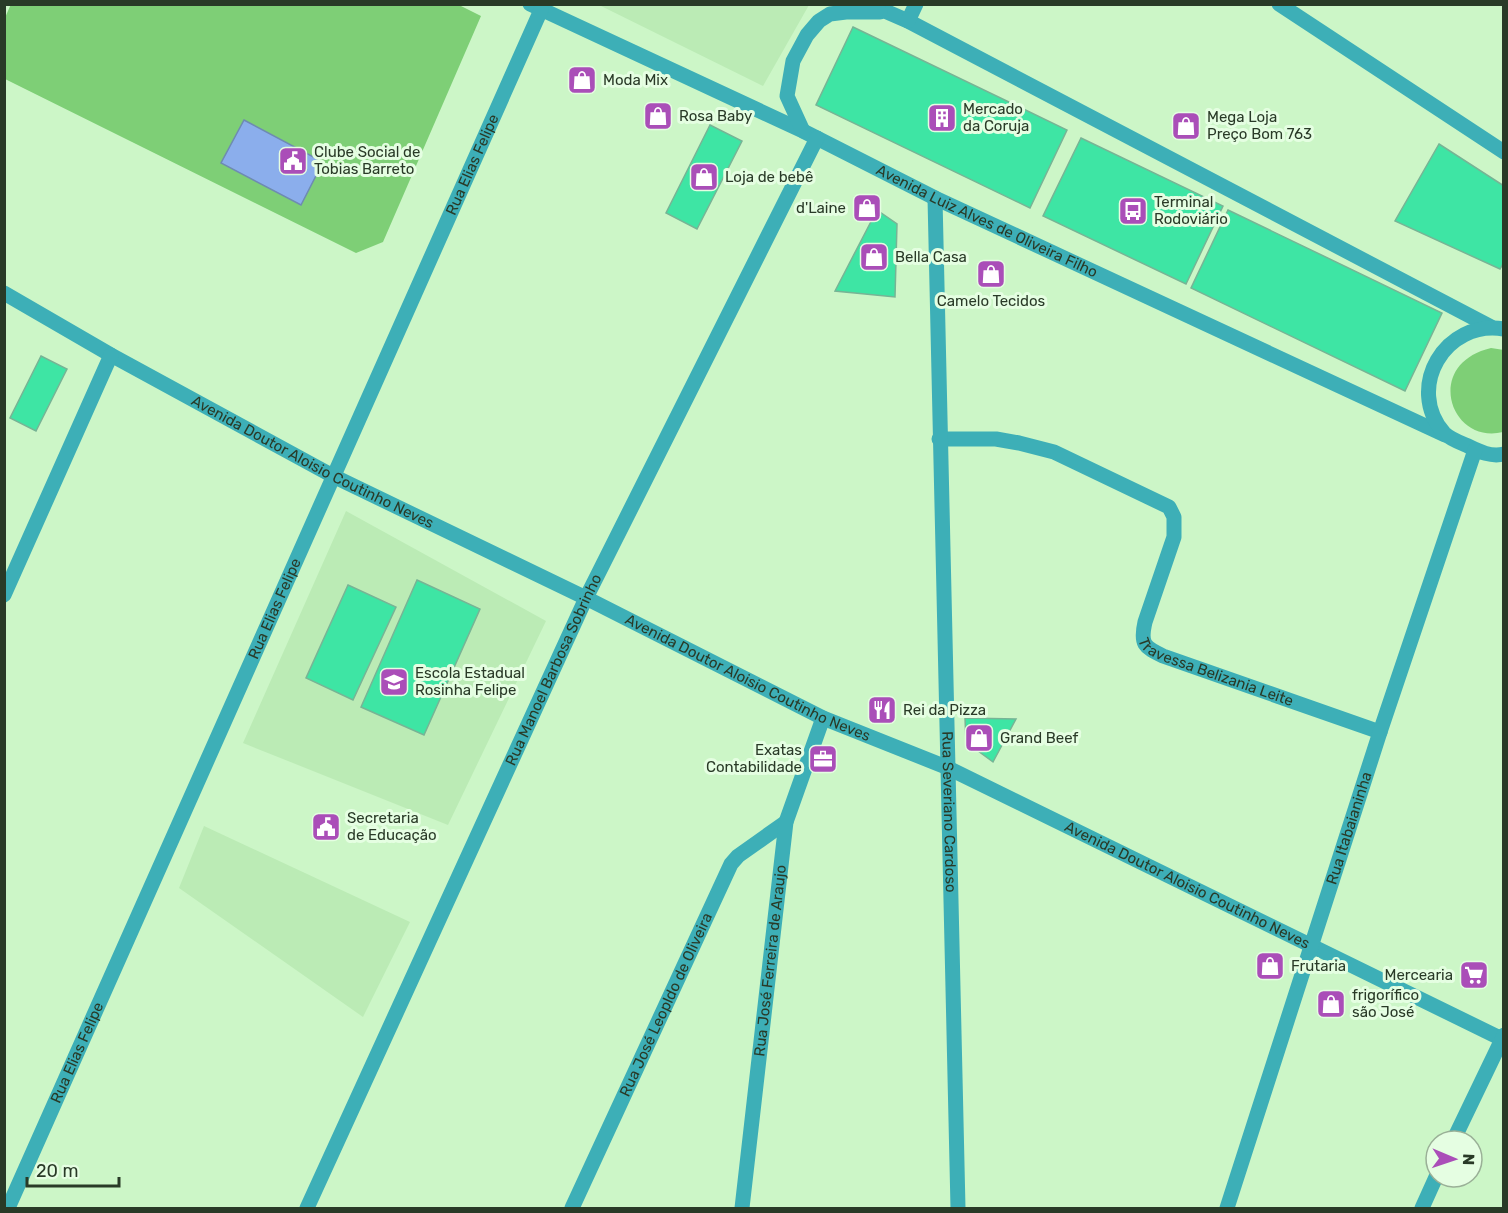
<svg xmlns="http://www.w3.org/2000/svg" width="1508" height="1213" viewBox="0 0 1508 1213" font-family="Rubik,sans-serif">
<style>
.built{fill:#bbebb5}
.green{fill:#7ecf76}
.water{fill:#8baeec;stroke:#6e8bb1;stroke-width:1.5}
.building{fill:#3ee5a4;stroke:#77b495;stroke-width:1.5}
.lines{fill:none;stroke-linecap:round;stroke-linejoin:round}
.service{stroke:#3dafb7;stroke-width:15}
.minor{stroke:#3dafb7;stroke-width:15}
.labels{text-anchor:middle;stroke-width:6;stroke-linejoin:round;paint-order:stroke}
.poi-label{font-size:15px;fill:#293a27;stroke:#e5fee2;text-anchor:start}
.street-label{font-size:15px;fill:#293a27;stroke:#e5fee2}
</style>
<rect width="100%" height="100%" fill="#ccf6c7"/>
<path class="built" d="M599,5H809L763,86Z
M346,511L546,621L448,825L243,743Z
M204,826L410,922L363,1017L179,888Z"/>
<path class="green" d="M11,4H457L481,16L383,242L356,253L5,79L4,20Z
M1491,348L1504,350L1503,432C1450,445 1423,364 1491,348Z"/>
<path class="water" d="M244,120L323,162L301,205L221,163Z"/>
<path class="building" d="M853,27L1067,130L1030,208L816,105Z
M710,125L742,141L697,229L666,213Z
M1081,138L1223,206L1186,284L1043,216Z
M1439,144L1504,186V262L1500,269L1395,221Z
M877,210L897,224L895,297L835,291Z
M1228,210L1442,313L1405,391L1191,288Z
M41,356L67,369L36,431L10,418Z
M417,580L480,609L424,735L361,707Z
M348,585L396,607L353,700L306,678Z
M965,718L1016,719L993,762L966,742Z"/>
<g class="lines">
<path class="service" id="s1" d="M939,439H996L1019,443L1054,452L1169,507L1174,517V537L1145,622C1140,644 1144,647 1163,656L1380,732"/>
<g class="minor">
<path id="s2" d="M530,4L803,131L935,198L1445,435"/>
<path d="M869,4L908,21L1491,327"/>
<path d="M1279,4L1504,152"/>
<path d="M908,21L916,4"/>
<path d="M803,131L787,96L793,61L807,35L819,21L830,14L846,12H880"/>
<path id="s3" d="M935,198L958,1208"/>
<path id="s4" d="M4,293L111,355L333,476L586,598L823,718L946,767L1504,1040"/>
<path d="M1504,329C1445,319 1405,388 1444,433C1450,439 1461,443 1468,446C1480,452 1491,457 1504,454"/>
<path d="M4,595L111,355"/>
<path d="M1453,1141L1504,1035"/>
<path id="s5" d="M8,1208L541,10"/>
<path id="s6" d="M307,1208L586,598L817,138"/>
<path id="s7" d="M572,1208L731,864L738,856L786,822"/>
<path id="s8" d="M742,1208L786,822L823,718"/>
<path id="s9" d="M1227,1208L1380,732L1475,450"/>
<path d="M1422,1208L1436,1177"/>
</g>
</g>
<defs>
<g id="shop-square" transform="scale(1.5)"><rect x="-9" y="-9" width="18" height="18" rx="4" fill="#aa4eb8" stroke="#e5fee2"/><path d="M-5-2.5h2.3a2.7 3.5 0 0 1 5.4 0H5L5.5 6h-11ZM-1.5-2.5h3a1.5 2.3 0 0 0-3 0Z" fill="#fff"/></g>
<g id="building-square" transform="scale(1.5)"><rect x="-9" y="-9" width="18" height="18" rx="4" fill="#aa4eb8" stroke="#e5fee2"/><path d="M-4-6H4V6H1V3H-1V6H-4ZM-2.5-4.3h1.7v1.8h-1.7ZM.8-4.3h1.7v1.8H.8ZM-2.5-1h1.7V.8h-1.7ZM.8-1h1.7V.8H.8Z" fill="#fff"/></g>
<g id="civic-square" transform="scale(1.5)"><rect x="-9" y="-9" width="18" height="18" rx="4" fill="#aa4eb8" stroke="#e5fee2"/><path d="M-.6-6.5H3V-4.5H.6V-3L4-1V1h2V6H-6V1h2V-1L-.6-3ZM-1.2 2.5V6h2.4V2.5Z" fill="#fff"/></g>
<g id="bus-square" transform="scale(1.5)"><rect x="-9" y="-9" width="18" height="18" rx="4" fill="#aa4eb8" stroke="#e5fee2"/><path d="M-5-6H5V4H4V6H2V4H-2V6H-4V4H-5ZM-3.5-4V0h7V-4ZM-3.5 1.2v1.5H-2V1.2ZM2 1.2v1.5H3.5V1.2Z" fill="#fff"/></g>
<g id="school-square" transform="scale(1.5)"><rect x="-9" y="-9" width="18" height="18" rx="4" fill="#aa4eb8" stroke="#e5fee2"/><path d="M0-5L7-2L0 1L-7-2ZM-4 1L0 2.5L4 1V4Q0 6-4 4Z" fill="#fff"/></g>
<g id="restaurant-square" transform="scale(1.5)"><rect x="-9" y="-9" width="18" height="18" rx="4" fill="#aa4eb8" stroke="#e5fee2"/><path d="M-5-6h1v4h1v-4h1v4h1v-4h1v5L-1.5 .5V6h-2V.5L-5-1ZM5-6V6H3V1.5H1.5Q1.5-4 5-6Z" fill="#fff"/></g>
<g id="office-square" transform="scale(1.5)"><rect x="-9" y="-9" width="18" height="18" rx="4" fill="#aa4eb8" stroke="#e5fee2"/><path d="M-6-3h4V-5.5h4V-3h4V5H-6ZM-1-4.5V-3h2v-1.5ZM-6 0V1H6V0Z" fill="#fff"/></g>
<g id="supermarket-square" transform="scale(1.5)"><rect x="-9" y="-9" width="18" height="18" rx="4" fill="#aa4eb8" stroke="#e5fee2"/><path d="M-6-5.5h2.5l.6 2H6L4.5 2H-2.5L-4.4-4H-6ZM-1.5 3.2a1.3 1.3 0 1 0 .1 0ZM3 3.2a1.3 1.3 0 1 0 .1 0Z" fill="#fff"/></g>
</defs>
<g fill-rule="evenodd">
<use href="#shop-square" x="582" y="80"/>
<use href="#shop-square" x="658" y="116"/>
<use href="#building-square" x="942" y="118"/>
<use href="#shop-square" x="1186" y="126"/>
<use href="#civic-square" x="293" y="161"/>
<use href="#shop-square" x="704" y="177"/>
<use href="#shop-square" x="867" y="208"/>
<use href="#bus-square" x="1133" y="211"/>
<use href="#shop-square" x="874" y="257"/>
<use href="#shop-square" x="991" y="274"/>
<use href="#school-square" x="394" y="682"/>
<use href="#restaurant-square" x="882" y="710"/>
<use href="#shop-square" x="979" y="738"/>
<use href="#office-square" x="823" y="759"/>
<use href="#civic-square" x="326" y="827"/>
<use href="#shop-square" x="1270" y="966"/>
<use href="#supermarket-square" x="1474" y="975"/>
<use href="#shop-square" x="1331" y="1004"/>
</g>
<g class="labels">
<g class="poi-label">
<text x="603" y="85">Moda Mix</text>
<text x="963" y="114">Mercado<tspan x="963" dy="17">da Coruja</tspan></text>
<text x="679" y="121">Rosa Baby</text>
<text x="1207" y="122">Mega Loja<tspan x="1207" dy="17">Preço Bom 763</tspan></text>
<text x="314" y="157">Clube Social de<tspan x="314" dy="17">Tobias Barreto</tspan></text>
<text x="725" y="182">Loja de bebê</text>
<text x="1154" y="207">Terminal<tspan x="1154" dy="17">Rodoviário</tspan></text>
<text x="846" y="213" text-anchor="end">d'Laine</text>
<text x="895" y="262">Bella Casa</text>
<text x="991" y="306" text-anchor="middle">Camelo Tecidos</text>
<text x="415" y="678">Escola Estadual<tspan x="415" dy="17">Rosinha Felipe</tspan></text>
<text x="903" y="715">Rei da Pizza</text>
<text x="1000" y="743">Grand Beef</text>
<text x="802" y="755" text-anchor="end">Exatas<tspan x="802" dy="17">Contabilidade</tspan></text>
<text x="347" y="823">Secretaria<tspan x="347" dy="17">de Educação</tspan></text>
<text x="1291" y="971">Frutaria</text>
<text x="1453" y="980" text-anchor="end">Mercearia</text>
<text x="1352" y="1000">frigorífico<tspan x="1352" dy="17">são José</tspan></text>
</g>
<g class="street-label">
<text dy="5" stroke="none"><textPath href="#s5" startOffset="1142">Rua Elias Felipe</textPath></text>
<text dy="5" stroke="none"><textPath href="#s2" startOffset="506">Avenida Luiz Alves de Oliveira Filho</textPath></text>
<text dy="5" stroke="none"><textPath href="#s4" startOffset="352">Avenida Doutor Aloisio Coutinho Neves</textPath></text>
<text dy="5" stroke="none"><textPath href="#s5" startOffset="656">Rua Elias Felipe</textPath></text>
<text dy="5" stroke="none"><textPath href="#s1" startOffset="464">Travessa Belizania Leite</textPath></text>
<text dy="5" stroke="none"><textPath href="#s6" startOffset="592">Rua Manoel Barbosa Sobrinho</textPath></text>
<text dy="5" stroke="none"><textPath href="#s4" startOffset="838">Avenida Doutor Aloisio Coutinho Neves</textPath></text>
<text dy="5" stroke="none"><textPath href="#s3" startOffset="614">Rua Severiano Cardoso</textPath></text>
<text dy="5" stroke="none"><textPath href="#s9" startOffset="399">Rua Itabaianinha</textPath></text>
<text dy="5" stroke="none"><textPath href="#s4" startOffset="1324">Avenida Doutor Aloisio Coutinho Neves</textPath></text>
<text dy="5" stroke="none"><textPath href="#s8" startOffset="249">Rua José Ferreira de Araujo</textPath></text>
<text dy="5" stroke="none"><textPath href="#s7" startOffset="224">Rua José Leopldo de Oliveira</textPath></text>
<text dy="5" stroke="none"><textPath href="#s5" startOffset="170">Rua Elias Felipe</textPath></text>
</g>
</g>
<rect width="1508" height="1213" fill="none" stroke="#293a27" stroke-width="12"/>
<g transform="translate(1454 1159) rotate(92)"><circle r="28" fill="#e5fee2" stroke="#9ab097" stroke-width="1.5"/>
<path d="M0-4.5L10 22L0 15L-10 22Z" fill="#aa4eb8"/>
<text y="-9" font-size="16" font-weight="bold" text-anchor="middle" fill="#293a27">N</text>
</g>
<path d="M27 1177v9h92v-9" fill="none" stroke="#293a27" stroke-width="3"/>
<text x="36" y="1177" font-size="18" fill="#293a27" stroke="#e5fee2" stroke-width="4.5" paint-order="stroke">20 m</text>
</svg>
